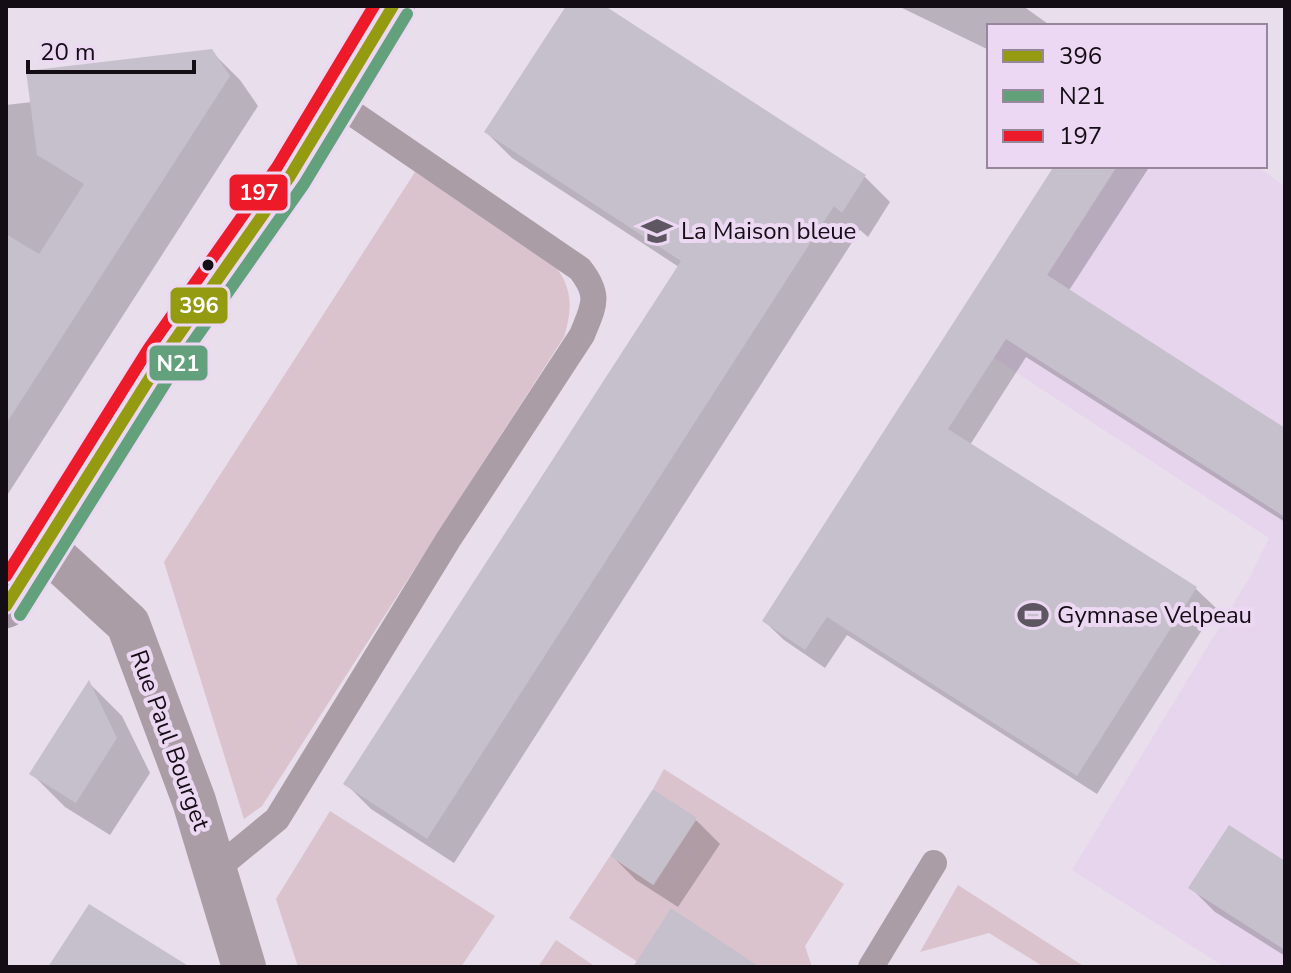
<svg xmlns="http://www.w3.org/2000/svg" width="1291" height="973" viewBox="0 0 1291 973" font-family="'Nunito Sans',sans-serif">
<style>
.built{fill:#e7d5ed}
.green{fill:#dbc3ce}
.shadow{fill:#0003}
.building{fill:#c6c0cc}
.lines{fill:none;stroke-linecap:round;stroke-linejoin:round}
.lane{stroke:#aa9da6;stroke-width:26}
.street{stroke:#aa9da6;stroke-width:44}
.primary{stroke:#ac9eab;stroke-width:44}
.bus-1-casing{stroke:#ecd8f2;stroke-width:18}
.bus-2-casing{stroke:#ecd8f2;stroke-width:18}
.bus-3-casing{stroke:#ecd8f2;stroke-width:18}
.bus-1{stroke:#959b10;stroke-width:12}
.bus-2{stroke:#63a17c;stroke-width:12}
.bus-3{stroke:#ed1b29;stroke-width:12}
.bus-dot{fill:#140d16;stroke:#ecd8f2;stroke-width:3}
.labels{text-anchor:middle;stroke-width:8;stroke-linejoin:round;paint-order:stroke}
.poi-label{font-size:24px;fill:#140d16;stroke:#ecd8f2;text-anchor:start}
.street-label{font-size:24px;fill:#140d16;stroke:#ecd8f2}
.line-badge{stroke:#ecd8f2;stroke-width:3}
.badge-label{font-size:22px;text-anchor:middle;font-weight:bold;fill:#fff}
</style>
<rect width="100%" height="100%" fill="#e8deec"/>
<path class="built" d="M1118,166H1256L1285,186V967H1225L1072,870L1250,577L1269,538L994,358Z"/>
<path class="green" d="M415,172L549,259C572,284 574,304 564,337L262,806L244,819L164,562Z
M664,769L844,884L805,946L812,967L644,966L569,918L610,856L654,885L697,819L653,789Z
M330,811L495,916L461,967H298L276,899Z
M958,885L1085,967H1044L989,933L920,952Z
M556,940L596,967H538Z"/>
<path class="shadow" d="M568,6H601L865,177L890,202L868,237L860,230L454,863L371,809L346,784L679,267L512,158L486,132Z
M898,6H1023L1051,26H989V50Z
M211,51L240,80L258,106L6,497V105L32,102Z
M1056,166H1150L1068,292L1285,430V522L1026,357L970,445L1196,589L1216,608L1097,794L847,635L825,668L784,640L764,621Z
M89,683L122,716L150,773L110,835L65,807L31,773Z
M654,792L696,820L720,844L678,907L636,880L612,856Z
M1285,863V956L1215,912L1191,888Z"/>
<path class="building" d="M566,6H605L866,175L842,213L834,206L427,839L343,784L681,261L484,132Z
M212,49L230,76L6,424V234L39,254L84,184L37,155L26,71Z
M1054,166H1117L1047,275L1285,428V517L1006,339L948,429L1197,587L1077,776L827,617L805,650L762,621Z
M89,680L117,738L76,803L29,774Z
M653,789L697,818L653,885L610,856Z
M1229,825L1285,861V950L1188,888Z
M89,904L190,967H48Z
M671,908L760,967H633Z"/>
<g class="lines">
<path class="lane" d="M215,870L277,819L448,540L582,335C594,305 601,296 580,269L336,102
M871,967L934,863"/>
<path class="street" d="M43,546L128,624L194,801L244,967"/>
<path class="primary" d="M6,606L163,357L290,176L393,6"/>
<g class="bus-1-casing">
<path id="bus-1" d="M6,606L163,357L290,176L393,6"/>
</g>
<g class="bus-2-casing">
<path id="bus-2" d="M20,615L176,366L304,184L407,14"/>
</g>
<g class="bus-3-casing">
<path id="bus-3" d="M6,576L149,348L277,167L374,6"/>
</g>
<use href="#bus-1" class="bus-1"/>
<use href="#bus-2" class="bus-2"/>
<use href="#bus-3" class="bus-3"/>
</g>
<defs>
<g id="school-bare" transform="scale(2.4)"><path d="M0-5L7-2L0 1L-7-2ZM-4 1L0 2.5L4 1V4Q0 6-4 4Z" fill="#5e5661" stroke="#ecd8f2" stroke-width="2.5" paint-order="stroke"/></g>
<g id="stadium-bare" transform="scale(2.4)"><path d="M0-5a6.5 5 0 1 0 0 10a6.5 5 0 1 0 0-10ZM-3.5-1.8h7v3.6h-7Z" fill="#5e5661" stroke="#ecd8f2" stroke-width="2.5" paint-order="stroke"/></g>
</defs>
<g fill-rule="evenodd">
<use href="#school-bare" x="657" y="231"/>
<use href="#stadium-bare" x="1033" y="615"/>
</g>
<circle class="bus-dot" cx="208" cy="265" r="7"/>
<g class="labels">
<g class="poi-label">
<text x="681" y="239">La Maison bleue</text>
<text x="1057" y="623">Gymnase Velpeau</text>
</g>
<g class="street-label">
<text transform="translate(170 740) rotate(70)" y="8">Rue Paul Bourget</text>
</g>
</g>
<g class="line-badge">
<rect x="228" y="173" width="61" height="39" rx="8" fill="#ed1b29"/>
<rect x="169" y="286" width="60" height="39" rx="8" fill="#959b10"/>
<rect x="148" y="344" width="61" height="38" rx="8" fill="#63a17c"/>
</g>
<g class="badge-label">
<text x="259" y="200">197</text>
<text x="199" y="313">396</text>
<text x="178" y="371">N21</text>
</g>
<rect width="1291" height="973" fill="none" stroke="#140d16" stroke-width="16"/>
<rect x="987" y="24" width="280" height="144" fill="#ecd8f2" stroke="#96879a" stroke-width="2"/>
<rect x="1003" y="50" width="40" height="12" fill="#959b10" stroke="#96879a" stroke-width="2"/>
<text x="1059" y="64" font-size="24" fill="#140d16">396</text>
<rect x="1003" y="90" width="40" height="12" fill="#63a17c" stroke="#96879a" stroke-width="2"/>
<text x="1059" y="104" font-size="24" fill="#140d16">N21</text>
<rect x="1003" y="130" width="40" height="12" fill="#ed1b29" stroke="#96879a" stroke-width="2"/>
<text x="1059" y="144" font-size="24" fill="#140d16">197</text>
<path d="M28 60v12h166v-12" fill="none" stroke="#140d16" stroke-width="4"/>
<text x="40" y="60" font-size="24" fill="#140d16" stroke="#ecd8f2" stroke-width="6" paint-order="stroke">20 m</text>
</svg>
